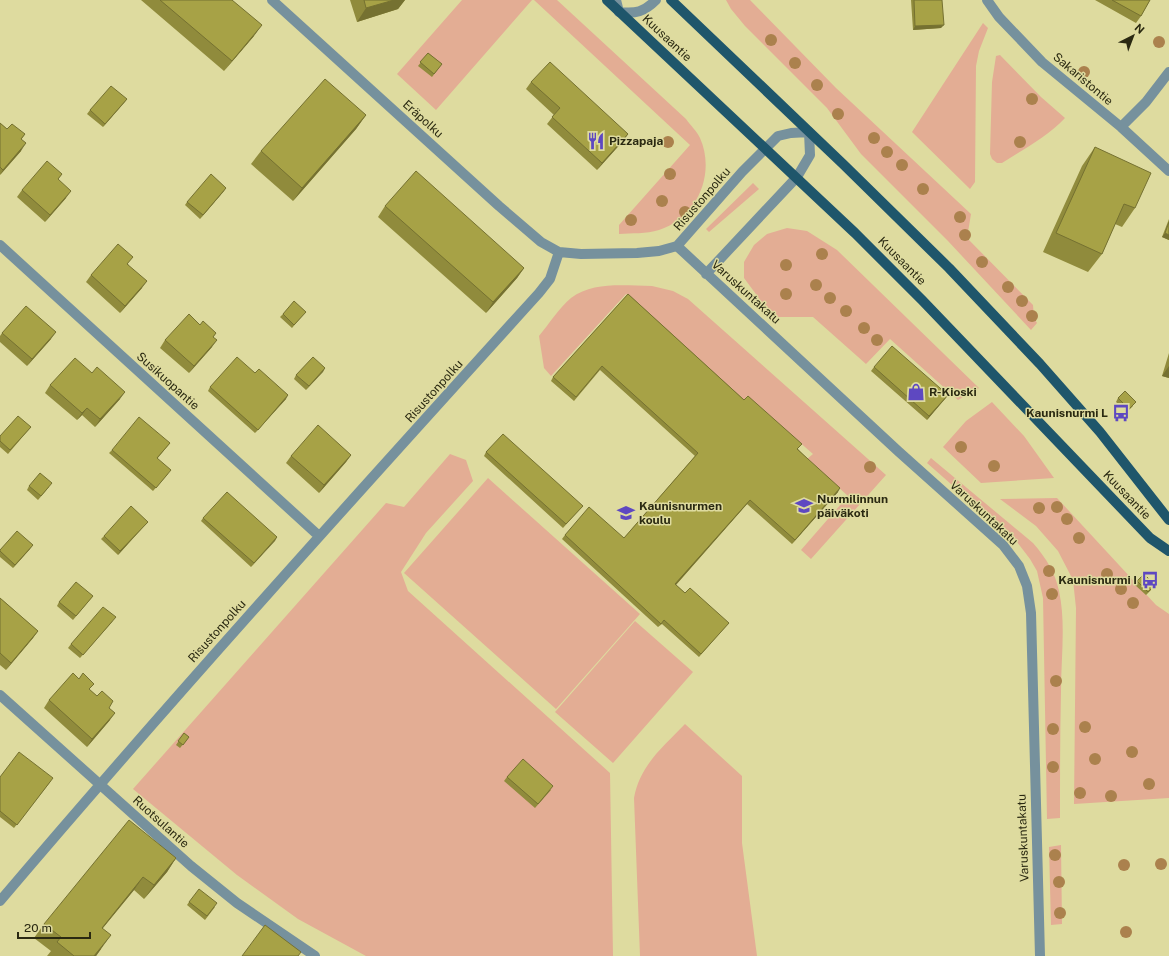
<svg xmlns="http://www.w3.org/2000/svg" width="1169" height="956" viewBox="0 0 1169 956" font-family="'Public Sans',sans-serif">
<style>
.green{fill:#e3ad94}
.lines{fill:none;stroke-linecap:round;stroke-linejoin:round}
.street{stroke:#76919d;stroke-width:10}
.primary{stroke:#1f566b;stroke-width:10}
.tree{fill:#ab814d}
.wall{fill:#908b3c}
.shaded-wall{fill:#757131}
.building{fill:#a7a246;stroke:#757131}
.labels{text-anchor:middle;stroke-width:3;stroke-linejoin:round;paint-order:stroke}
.street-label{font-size:12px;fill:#2a2911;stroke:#dedb9f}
.poi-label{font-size:12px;font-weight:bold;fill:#2a2911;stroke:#dedb9f;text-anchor:start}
</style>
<rect width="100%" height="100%" fill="#dedb9f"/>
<path class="green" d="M462,0H532L436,110L397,74Z
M534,0H557L686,119C690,125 697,131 700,138C716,174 697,218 659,230C646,234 632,233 619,234V225L690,145Z
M726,0H750L836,88L971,214L967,238L1033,305L1034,318L1037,323L1031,330L948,241L861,154L827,108L745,26L731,9Z
M983,23L988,28L979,51L976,66L975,182L970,189L912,132Z
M1000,55L1041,97L1065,118C1047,137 1024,149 1002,163H997L992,159L990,154L992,82L996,56Z
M753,183L759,189L709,232L706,229Z
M787,228L807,231L837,250L979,388L958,400L890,339L866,364L813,317H778L764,305L744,278V262L754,245L767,234Z
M652,286L673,291L688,299L886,475L811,559L801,550L848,496L807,459L813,454L747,396L744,400L626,294L551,376L544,368L539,336C549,324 559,308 571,298C594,281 625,286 652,286Z
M992,402L1024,436L1054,478L981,483L943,447L966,421Z
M450,454L466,460L473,481L426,533L401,572L408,591L610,773L613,956H366L298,919L237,875L133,789L386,503L404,507Z
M931,458L1033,543C1046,558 1055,572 1059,591C1066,623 1061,658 1061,691C1060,733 1060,776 1060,818L1047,819L1043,598L1037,571L1030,559L1017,542L927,463Z
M488,478L640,614L556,709L404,573Z
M1057,498L1156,605L1169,614V798L1074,804L1076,608L1073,580L1058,551L1036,526L1000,499Z
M635,621L693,672L613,763L555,712Z
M685,724L742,776V843L757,956H640L634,798C640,765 663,747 685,724Z
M1061,845L1062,924L1051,925L1049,847Z"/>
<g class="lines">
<path class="street" d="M272,0L499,206L541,242L559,252L581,254L637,253L659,251L677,246L742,172L778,136L791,133L809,132L810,155L797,177L706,274
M616,0L619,12C636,14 644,12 656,0
M987,0L999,17L1042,62L1121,127L1169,171
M1121,127L1146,102L1169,72
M0,245L319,536
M677,246L898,451L1003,545L1019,566L1027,586L1031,613L1040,956
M0,695L191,866L237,903L315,956
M0,901C175,695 357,494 539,293L550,279L559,252"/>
<path class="primary" d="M607,0L855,233L922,300L1150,538L1169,551
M671,0L843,164L949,268L1040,364L1100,432L1169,520"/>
</g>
<g class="tree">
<circle cx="771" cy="40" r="6"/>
<circle cx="1159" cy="42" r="6"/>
<circle cx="795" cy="63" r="6"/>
<circle cx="1084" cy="72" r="6"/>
<circle cx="817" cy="85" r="6"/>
<circle cx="1032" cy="99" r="6"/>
<circle cx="838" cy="114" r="6"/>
<circle cx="874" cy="138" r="6"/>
<circle cx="668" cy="142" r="6"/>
<circle cx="1020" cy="142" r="6"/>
<circle cx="887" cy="152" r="6"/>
<circle cx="902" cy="165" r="6"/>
<circle cx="670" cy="174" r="6"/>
<circle cx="923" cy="189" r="6"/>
<circle cx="662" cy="201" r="6"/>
<circle cx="685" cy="212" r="6"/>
<circle cx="960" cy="217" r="6"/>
<circle cx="631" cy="220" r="6"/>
<circle cx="965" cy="235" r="6"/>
<circle cx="822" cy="254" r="6"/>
<circle cx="982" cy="262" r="6"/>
<circle cx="786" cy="265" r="6"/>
<circle cx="816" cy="285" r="6"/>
<circle cx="1008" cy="287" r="6"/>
<circle cx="786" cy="294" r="6"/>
<circle cx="830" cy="298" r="6"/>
<circle cx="1022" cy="301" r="6"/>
<circle cx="846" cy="311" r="6"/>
<circle cx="1032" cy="316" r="6"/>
<circle cx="864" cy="328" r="6"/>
<circle cx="877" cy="340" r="6"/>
<circle cx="961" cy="447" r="6"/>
<circle cx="994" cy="466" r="6"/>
<circle cx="870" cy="467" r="6"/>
<circle cx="1057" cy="507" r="6"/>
<circle cx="1039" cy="508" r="6"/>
<circle cx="1067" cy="519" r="6"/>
<circle cx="1079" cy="538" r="6"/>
<circle cx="1049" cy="571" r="6"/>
<circle cx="1107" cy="574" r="6"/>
<circle cx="1121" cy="589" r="6"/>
<circle cx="1052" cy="594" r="6"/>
<circle cx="1133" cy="603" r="6"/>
<circle cx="1056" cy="681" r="6"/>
<circle cx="1085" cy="727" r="6"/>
<circle cx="1053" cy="729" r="6"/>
<circle cx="1132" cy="752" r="6"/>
<circle cx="1095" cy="759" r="6"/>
<circle cx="1053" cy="767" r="6"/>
<circle cx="1149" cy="784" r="6"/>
<circle cx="1080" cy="793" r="6"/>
<circle cx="1111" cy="796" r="6"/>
<circle cx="1055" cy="855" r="6"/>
<circle cx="1161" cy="864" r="6"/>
<circle cx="1124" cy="865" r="6"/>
<circle cx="1059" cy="882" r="6"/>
<circle cx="1060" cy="913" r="6"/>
<circle cx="1126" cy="932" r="6"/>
</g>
<path class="wall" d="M141,0H232L254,36L224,71Z
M350,0H405L398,9L357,22Z
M911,0H942L941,28L913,30Z
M1095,0H1150L1141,16L1136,23Z
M428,53L442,64L432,77L418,66Z
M531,82L628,134L623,141L597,170L547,124L554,115L526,89Z
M127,99L103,127L87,114L90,110Z
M366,115L356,129L293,201L251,164L261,151Z
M0,123L7,129L25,134L21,140V151L0,175Z
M1095,147L1135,208L1122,227L1115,224L1102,254L1088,272L1043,252L1082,166Z
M62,174L58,179L66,198L45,222L17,197L22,190Z
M224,191L200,219L185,205L187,202Z
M385,206L524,268L517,278L486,313L378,217Z
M1169,219V240L1162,237Z
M128,264L142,288L120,313L86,282L91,275Z
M628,294L798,449L838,492L792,544L747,504L676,585L685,593L726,626L699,657L662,624L658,627L562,539L565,535L624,538L695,456L600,370L574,401L551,381L553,377Z
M283,314L303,315L292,328L280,317Z
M200,325L216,333L213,337L212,347L189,373L160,348L165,340Z
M2,333L51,339L27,366L0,342V336Z
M1169,353V378L1162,376Z
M874,367L948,395L927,420L871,371Z
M325,368L306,390L294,379L296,375Z
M255,373L286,399L255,433L208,391L210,387Z
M50,385L120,399L95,427L82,415L77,420L45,393Z
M1118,398L1133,406L1127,412L1116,402Z
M31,427L8,454L0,447V436Z
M170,443L157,459L168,474L153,491L109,453L112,450Z
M486,452L580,509L563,528L484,456Z
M351,455L346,462L319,493L286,463L291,456Z
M29,486L49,487L38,500L27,490Z
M203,518L277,537L251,567L201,521Z
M148,522L145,525L118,555L101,539L104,536Z
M30,549L13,568L0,557V550Z
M1137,581L1153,588L1146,595L1135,585Z
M93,596L73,620L57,606L59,602Z
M0,598L38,631L33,638L6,670L0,665Z
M113,621L80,658L68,648L71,644Z
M90,690L109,708L110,720L87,747L44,708L49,700Z
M184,733L189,737L180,748L176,745Z
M0,777L51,781L14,828L0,817Z
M507,777L551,790L535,808L504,781Z
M176,858L167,872L144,899L134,890L103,928L101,949L96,956H47L51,951L34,938L44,924Z
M189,902L215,907L205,920L187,905Z"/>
<path class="shaded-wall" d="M394,0H405L398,9L357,22L366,8Z
M262,25L254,36L224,71L232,61Z
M944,25L941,28L913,30L915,26Z
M127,99L124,103L103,127L105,124Z
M366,115L356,129L293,201L302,188Z
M628,134L623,141L597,170L602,163Z
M26,143L21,151L0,175L3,170Z
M226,188L224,191L200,219L203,215Z
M71,191L66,198L45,222L50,215Z
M1165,233L1169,235V240L1162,237Z
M524,268L517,278L486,313L493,302Z
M147,281L142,288L120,313L125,306Z
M56,332L51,339L27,366L32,359Z
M217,340L212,347L189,373L194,366Z
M1169,366V378L1162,376Z
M325,368L323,372L306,390L309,386Z
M125,392L120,399L95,427L100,419Z
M288,395L286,399L255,433L258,430Z
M948,395L945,399L927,420L929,416Z
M87,408L82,415L77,420L82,413Z
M351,455L346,462L319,493L324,485Z
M840,488L838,492L792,544L795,540Z
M750,500L747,504L673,588L675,584Z
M148,522L145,525L118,555L120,551Z
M277,537L275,541L251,567L254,563Z
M33,545L30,549L13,568L15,565Z
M38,631L33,638L6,670L11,663Z
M115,713L110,720L87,747L92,739Z
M176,858L167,872L144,899L154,885Z
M143,877L134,890L92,941L102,928Z
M111,935L96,956H94Z"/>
<path class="building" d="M160,0H232L262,25L232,61Z
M364,0H394L366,8Z
M914,0H942L944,25L915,26Z
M1112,0H1150L1141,16Z
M428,53L442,64L434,74L420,62Z
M550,62L628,134L602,163L552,117L560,108L531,82Z
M325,79L366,115L302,188L261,151Z
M111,86L127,99L105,124L90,110Z
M0,123L7,129L12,124L25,134L21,139L26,143L3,170L0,167Z
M1095,147L1151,173L1135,208L1124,204L1102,254L1056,233Z
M47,161L62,174L58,179L71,191L50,215L22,190Z
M416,171L524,268L493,302L385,206Z
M211,174L226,188L203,215L187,202Z
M1169,222V235L1165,233Z
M118,244L133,257L127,264L147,281L125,306L91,275Z
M628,294L744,400L748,396L802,444L797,449L840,488L795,540L750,500L675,584L685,593L690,588L729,623L701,654L664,620L661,624L565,535L589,507L624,538L698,453L602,366L576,397L553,377Z
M294,301L306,312L294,325L283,314Z
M26,306L56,332L32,359L2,333Z
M189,314L200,325L203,321L216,333L213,337L217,340L194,366L165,340Z
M892,346L948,395L929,416L874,367Z
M237,357L255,373L259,369L288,395L258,430L210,387Z
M313,357L325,368L309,386L296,375Z
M75,358L92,373L97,367L125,392L100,419L87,408L82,413L50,385Z
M1125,391L1136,402L1129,409L1118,398Z
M18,416L31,427L10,450L0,441V436Z
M139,417L170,443L157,458L171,470L156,488L112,450Z
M318,425L351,455L324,485L291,456Z
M503,434L583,506L566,524L486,452Z
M40,473L52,483L41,496L29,486Z
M227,492L277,537L254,563L203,518Z
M131,506L148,522L120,551L104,536Z
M17,531L33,545L15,565L0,551V550Z
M1144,574L1155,585L1148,592L1137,581Z
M76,582L93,596L76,616L59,602Z
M0,598L38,631L11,663L0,653Z
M103,607L116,617L83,655L71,644Z
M73,673L79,679L83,673L94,684L89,689L97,696L102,691L113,701L109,708L115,713L92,739L49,700Z
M184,733L189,737L183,745L178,741Z
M19,752L53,778L17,825L0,811V777Z
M523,759L553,786L538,804L507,777Z
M129,820L176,858L154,885L143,877L102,928L111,935L94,956H74L57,942L61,937L44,924Z
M199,889L217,903L207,916L189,902Z
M265,925L301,952L298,956H242Z"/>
<defs>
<g id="restaurant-bare" transform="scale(1.38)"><path d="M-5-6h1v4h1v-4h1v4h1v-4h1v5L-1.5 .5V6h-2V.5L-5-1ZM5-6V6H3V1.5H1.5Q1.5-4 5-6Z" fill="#5e48c1" stroke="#dedb9f" stroke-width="2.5" paint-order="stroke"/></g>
<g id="shop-bare" transform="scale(1.38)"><path d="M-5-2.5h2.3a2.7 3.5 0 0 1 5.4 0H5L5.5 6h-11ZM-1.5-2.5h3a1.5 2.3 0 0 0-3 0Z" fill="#5e48c1" stroke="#dedb9f" stroke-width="2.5" paint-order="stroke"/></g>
<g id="bus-bare" transform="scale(1.38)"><path d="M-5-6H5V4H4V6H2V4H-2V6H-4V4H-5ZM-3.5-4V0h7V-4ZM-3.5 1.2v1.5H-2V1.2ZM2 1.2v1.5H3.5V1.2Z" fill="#5e48c1" stroke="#dedb9f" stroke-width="2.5" paint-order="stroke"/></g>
<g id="school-bare" transform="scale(1.38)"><path d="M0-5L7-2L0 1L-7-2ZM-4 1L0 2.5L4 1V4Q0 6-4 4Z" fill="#5e48c1" stroke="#dedb9f" stroke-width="2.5" paint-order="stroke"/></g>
</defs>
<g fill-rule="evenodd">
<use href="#restaurant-bare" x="596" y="141"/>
<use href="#shop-bare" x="916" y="392"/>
<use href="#bus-bare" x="1121" y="413"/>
<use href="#school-bare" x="804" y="506"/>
<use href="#school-bare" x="626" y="513"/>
<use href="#bus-bare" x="1150" y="580"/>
</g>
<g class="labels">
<g class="street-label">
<text transform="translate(667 38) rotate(43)" y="4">Kuusaantie</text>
<text transform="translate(1083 79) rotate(40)" y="4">Sakaristontie</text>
<text transform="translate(423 119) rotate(42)" y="4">Eräpolku</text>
<text transform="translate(702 199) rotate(-49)" y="4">Risustonpolku</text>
<text transform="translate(902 261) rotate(45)" y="4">Kuusaantie</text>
<text transform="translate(746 292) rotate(42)" y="4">Varuskuntakatu</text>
<text transform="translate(168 381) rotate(42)" y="4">Susikuopantie</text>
<text transform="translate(434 391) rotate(-48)" y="4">Risustonpolku</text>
<text transform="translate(1127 495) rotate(46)" y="4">Kuusaantie</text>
<text transform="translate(984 513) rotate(43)" y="4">Varuskuntakatu</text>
<text transform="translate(217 631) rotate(-48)" y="4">Risustonpolku</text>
<text transform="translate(161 822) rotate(42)" y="4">Ruotsulantie</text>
<text transform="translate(1023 838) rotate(-92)" y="4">Varuskuntakatu</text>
</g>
<g class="poi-label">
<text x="609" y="145">Pizzapaja</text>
<text x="929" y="396">R-Kioski</text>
<text x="1108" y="417" text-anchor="end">Kaunisnurmi L</text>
<text x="817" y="503">Nurmilinnun<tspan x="817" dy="14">päiväkoti</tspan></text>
<text x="639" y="510">Kaunisnurmen<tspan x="639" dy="14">koulu</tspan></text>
<text x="1137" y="584" text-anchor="end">Kaunisnurmi I</text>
</g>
</g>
<g transform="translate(1133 36) rotate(42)" stroke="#dedb9f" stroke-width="3" paint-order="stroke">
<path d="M0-3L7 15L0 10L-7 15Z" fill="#2a2911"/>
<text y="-6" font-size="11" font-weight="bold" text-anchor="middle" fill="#2a2911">N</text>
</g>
<path d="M18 932v6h72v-6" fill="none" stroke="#2a2911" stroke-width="2"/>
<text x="24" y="932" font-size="12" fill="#2a2911" stroke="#dedb9f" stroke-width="3" paint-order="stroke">20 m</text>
</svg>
